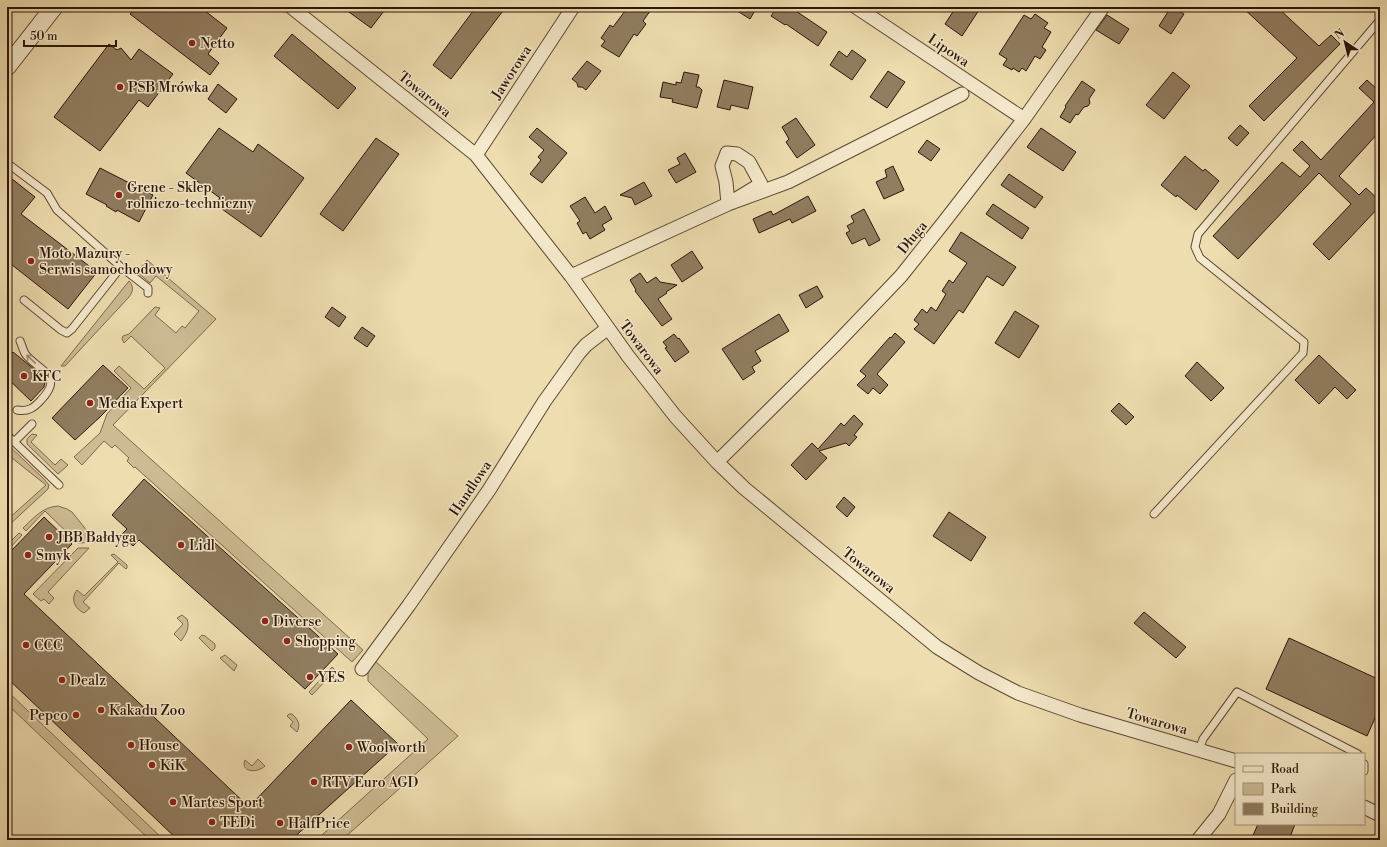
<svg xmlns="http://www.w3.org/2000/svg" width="1387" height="847" viewBox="0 0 1387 847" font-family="'Libre Bodoni',serif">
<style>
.green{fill:#cdbb93;stroke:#7d684e}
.building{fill:#917d60;stroke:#2d160a}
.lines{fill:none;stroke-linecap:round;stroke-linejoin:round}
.service-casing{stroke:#5d4833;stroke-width:9}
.minor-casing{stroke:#5d4833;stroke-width:15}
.tertiary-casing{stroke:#5d4833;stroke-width:19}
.service{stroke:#f4e9cb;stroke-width:7}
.minor{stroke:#f4e9cb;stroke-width:13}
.tertiary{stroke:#f4e9cb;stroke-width:17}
.oneway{stroke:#9a8a74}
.poi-dot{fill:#8f2418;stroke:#f4e9cb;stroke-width:1.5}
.labels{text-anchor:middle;stroke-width:3;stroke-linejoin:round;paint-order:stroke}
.poi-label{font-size:14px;fill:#2d160a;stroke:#f4e9cb;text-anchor:start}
.street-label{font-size:14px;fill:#2d160a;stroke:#f4e9cb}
</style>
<rect width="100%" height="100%" fill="#eeddaf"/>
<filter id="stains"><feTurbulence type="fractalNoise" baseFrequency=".005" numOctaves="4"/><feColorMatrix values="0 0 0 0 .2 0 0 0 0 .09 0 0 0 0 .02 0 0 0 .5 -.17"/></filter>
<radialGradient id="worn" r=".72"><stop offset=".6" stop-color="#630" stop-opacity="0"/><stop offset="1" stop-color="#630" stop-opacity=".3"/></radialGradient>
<path class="green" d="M147,260L216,319L113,425L363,650L352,662L135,467L134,468L127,461L129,458L115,445L112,448L104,441L82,465L74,457L100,433L107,414L131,388L114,371L119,366L144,389L165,368L131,336L124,343L122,339L123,336L129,334L155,307L160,308L155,315L176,333L182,326L185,328L199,311L156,276L150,283L137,272Z
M129,281C134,286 133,292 129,297L65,366H61Z
M32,434L37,435L31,442L55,465L61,459L68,465L58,474L27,444V439Z
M7,444L43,478L49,485L48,489L7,527V520L46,485L7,454Z
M58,506L67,509L72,512L96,542L78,543L45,511L26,531L23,528C34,518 42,507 58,506Z
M19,533L22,535L7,551V545Z
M78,548H89L48,592L54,598L49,604L44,599L41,601L33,594Z
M114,554L127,565V568L126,569L119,563L83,602L90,608L84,613C75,609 70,599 77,590L84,596L118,562L111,555Z
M182,615L187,619C190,628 186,634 181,641L174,634L183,624L177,618Z
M202,635L205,636L215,644V648L212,651L199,638Z
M225,655L237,665L234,671L220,658Z
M375,661L458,736L342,840H322L324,838L322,835L428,739L368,681V672Z
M332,667L337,672L333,676L331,675L312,695L309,692Z
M7,691L164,840H150L7,704Z
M289,714H292C298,719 301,725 297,732L290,726L293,722L287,716Z
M258,759L265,766C258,773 240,773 245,760L252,766Z"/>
<path class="building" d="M136,7H200L227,28L208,54L219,63L210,75L130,14Z
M342,7H387L371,28Z
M476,7H506L451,79L433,65Z
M628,7H653L643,21L646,24L637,36L634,34L619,57L601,46L605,41L601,38L610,25L613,27Z
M731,7H757L750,19Z
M777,7H790L827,32L818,46L786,24L785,25L771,16Z
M956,7H981L962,36L945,24Z
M1171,7L1184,14L1171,34L1159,26Z
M1242,7H1277L1319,46L1331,35L1340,44L1264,121L1249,106L1297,58Z
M1035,14L1048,23L1044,28L1051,32L1042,47L1046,50L1040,59L1035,56L1026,71L1022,68L1019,72L1013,68L1012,70L1003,65L1007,59L999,54L1024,15L1031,19Z
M1107,15L1129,29L1119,44L1096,30Z
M292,34L356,88L338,109L274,56Z
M109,44L117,50L121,48L131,60L139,49L173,74L148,107L139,100L100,151L54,117Z
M852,50L866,60L852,80L830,65L839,51L847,57Z
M587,61L601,71L586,90L582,87H578L577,83L572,79Z
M888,71L905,82L887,108L870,97Z
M684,72L699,75L696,87H699L702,90L697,108L672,102L673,99L660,97L663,82L676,85V82L681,83Z
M1173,72L1190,86L1164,119L1146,105Z
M724,80L753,87L748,109L731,105L730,110L717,107Z
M1367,80L1380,92V131L1339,176L1359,195L1366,188L1380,201V206L1329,260L1313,244L1351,204L1319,173L1238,259L1213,236L1282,162L1300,177L1310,166L1293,150L1302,141L1321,160L1374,102L1359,88Z
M1082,81L1095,90L1089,99L1090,103L1088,106L1084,107L1078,115L1076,114L1070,123L1060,117L1066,107L1065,106Z
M218,84L237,99L226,113L208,99Z
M796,118L815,145L797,158L786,142L789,139L782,127Z
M1240,125L1249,133L1237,146L1228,138Z
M219,128L253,152L258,144L304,178L261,237L215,204L220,198L186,173Z
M537,128L567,153L542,183L530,174L541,160L538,157L544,150L529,137Z
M1041,128L1076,152L1063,171L1027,147Z
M376,138L399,154L343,231L320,214Z
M927,140L940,149L931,161L918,152Z
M685,153L696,172L676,183L668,170L680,164L677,158Z
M1185,156L1203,171L1205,169L1219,181L1196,210L1177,195L1176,197L1161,185Z
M893,166L904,190L884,199L876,182L887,177L885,170Z
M100,168L153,195L139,222L117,210L116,212L106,206L107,205L86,194Z
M1009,174L1043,197L1035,208L1001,185Z
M7,175L35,197L21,214L97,272L68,309L7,261Z
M644,182L652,196L635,205L632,198L620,195Z
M808,196L816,211L792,223L790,219L759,233L753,219L771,211L773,215Z
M585,197L595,213L605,206L612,219L602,225L605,230L590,239L586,232L583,234L577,223L580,221L570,206Z
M993,204L1029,228L1022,239L986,214Z
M864,209L880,240L869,246L865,238L852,244L846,233L850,231L847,226L854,222L851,216Z
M961,232L1016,267L1003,286L987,276L963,313L959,310L934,344L914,329L919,324L914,320L922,309L927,313L931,307L936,311L946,294L942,291L949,280L953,283L967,263L949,251Z
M692,251L703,268L682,282L671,265Z
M640,273L647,283L656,277L660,282L677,285L666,292L667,293L658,299L672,319L662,326L635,291L636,290L630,280Z
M817,286L823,297L806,308L799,295Z
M332,307L346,317L339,327L325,317Z
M1015,311L1039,326L1019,358L995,343Z
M779,314L789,331L755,351L761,361L752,367L755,372L743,380L722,349Z
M362,327L375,336L367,347L354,338Z
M895,333L905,342L877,374L888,385L880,394L873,388L868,394L857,385L866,376L860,371L890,337L891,338Z
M674,334L678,339L679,338L689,352L675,362L665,348L667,347L663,342Z
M13,352L40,374L42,376L40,377L45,382L44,387L31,401L7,378V358Z
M1319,355L1356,390L1347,399L1335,387L1319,404L1295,380Z
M1197,362L1224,388L1211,401L1185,376Z
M103,365L128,388L100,417L75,440L52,418Z
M1119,403L1134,417L1126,425L1111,411Z
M854,415L863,424L854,435L857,437L849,446L846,443L819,451L827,458L806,480L791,465L812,443L818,449L841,423L844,426Z
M144,479L338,654L305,689L139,540L133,546L121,535L127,529L112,515Z
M844,497L855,507L847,517L836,507Z
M949,512L986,537L971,561L933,536Z
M44,517L72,544L24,594L249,807L351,700L398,744L291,840H178L7,678V555Z
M1144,612L1186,647L1176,658L1134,623Z
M1289,638L1380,680V707L1367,736L1266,689Z
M1258,824H1295L1289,840H1251Z"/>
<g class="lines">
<g class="service-casing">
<path id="service" d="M7,163L47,193L57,210L121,267L72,329L67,333L61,330L24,300
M121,267L148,288V293
M17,410C28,412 34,408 41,400C64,376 41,372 26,355C23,351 22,345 20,341
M7,435L59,485
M14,442L32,424
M1154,514L1303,353L1304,342L1200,258L1195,247L1198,234L1380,20
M1199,750L1203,739L1237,692L1358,754
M1364,764V771"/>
</g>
<g class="minor-casing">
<path id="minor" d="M291,7L476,155L571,276L628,356L675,416L717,462L744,488L937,647L979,673L1018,693L1080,715L1236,761
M856,7L1024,119
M476,155L573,7
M571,276L728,204L761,184L749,162L737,154L727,153L722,166L726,182L728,204L788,182L962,94
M717,462L834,346L901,276L944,222L1024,119L1103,7
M362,669L409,605L489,490L544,402L579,353L586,345L608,328
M1364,807L1380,815
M1198,840L1219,814L1236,780"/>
</g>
<g class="tertiary-casing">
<path id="tertiary" d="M7,67L54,7"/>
</g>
<use href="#service" class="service"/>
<use href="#minor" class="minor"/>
<use href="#tertiary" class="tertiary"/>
</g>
<defs><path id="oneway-shaft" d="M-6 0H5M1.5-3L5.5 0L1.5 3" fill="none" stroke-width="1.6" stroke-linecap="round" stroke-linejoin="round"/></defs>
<use class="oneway" href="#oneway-shaft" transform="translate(31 359) rotate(-136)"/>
<g class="poi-dot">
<circle cx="192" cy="43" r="4"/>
<circle cx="120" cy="87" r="4"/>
<circle cx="119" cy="195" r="4"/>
<circle cx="31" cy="261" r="4"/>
<circle cx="24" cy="376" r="4"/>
<circle cx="90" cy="403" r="4"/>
<circle cx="49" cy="537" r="4"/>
<circle cx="181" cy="545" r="4"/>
<circle cx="28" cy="555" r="4"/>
<circle cx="265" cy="621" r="4"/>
<circle cx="287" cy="641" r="4"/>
<circle cx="26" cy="645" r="4"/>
<circle cx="310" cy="677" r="4"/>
<circle cx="62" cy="680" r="4"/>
<circle cx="101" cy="710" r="4"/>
<circle cx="76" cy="715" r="4"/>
<circle cx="131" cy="745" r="4"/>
<circle cx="349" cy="747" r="4"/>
<circle cx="152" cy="765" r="4"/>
<circle cx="314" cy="782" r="4"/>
<circle cx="173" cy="802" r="4"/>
<circle cx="212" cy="822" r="4"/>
<circle cx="280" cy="823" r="4"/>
</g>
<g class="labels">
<g class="poi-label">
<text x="200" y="48">Netto</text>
<text x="128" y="92">PSB Mrówka</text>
<text x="127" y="192">Grene - Sklep<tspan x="127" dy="16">rolniczo-techniczny</tspan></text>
<text x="39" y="258">Moto Mazury -<tspan x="39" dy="16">Serwis samochodowy</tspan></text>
<text x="32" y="381">KFC</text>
<text x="98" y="408">Media Expert</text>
<text x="57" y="542">JBB Bałdyga</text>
<text x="189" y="550">Lidl</text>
<text x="36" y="560">Smyk</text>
<text x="273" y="626">Diverse</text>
<text x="295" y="646">Shopping</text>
<text x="34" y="650">CCC</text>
<text x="318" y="682">YES</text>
<text x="70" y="685">Dealz</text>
<text x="109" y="715">Kakadu Zoo</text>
<text x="68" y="720" text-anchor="end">Pepco</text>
<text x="139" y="750">House</text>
<text x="357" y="752">Woolworth</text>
<text x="160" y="770">KiK</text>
<text x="322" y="787">RTV Euro AGD</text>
<text x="181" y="807">Martes Sport</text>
<text x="220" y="827">TEDi</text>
<text x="288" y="828">HalfPrice</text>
</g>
<g class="street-label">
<text transform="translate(949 50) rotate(34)" y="5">Lipowa</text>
<text transform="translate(511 72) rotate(-57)" y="5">Jaworowa</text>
<text transform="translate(425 94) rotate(39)" y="5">Towarowa</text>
<text transform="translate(912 237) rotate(-51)" y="5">Długa</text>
<text transform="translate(642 347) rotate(53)" y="5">Towarowa</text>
<text transform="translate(470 488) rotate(-56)" y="5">Handlowa</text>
<text transform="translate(869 570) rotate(39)" y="5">Towarowa</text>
<text transform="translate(1157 721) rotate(16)" y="5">Towarowa</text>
</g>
</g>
<rect width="1387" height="847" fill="none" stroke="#eeddaf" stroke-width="24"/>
<rect x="8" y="8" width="1371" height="831" fill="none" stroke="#2d160a" stroke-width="2"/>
<rect x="12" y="12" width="1363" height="823" fill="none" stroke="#2d160a"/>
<rect x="1235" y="753" width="130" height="72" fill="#f4e9cb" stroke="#a4957e"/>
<rect x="1243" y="766" width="20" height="6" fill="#f4e9cb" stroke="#a4957e"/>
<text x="1271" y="773" font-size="12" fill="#2d160a">Road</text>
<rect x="1243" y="783" width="20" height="12" fill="#cdbb93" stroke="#a4957e"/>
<text x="1271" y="793" font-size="12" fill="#2d160a">Park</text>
<rect x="1243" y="803" width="20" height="12" fill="#917d60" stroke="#a4957e"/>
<text x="1271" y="813" font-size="12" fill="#2d160a">Building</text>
<g transform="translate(1345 42) rotate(325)" stroke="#f4e9cb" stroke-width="3" paint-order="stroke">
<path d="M0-3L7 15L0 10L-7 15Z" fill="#2d160a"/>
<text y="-6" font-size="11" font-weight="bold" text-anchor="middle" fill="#2d160a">N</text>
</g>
<path d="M24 40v6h92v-6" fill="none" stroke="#2d160a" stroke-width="2"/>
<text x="30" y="40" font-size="12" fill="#2d160a" stroke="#f4e9cb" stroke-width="3" paint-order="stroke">50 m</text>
<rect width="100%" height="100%" filter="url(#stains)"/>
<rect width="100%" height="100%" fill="url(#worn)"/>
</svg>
